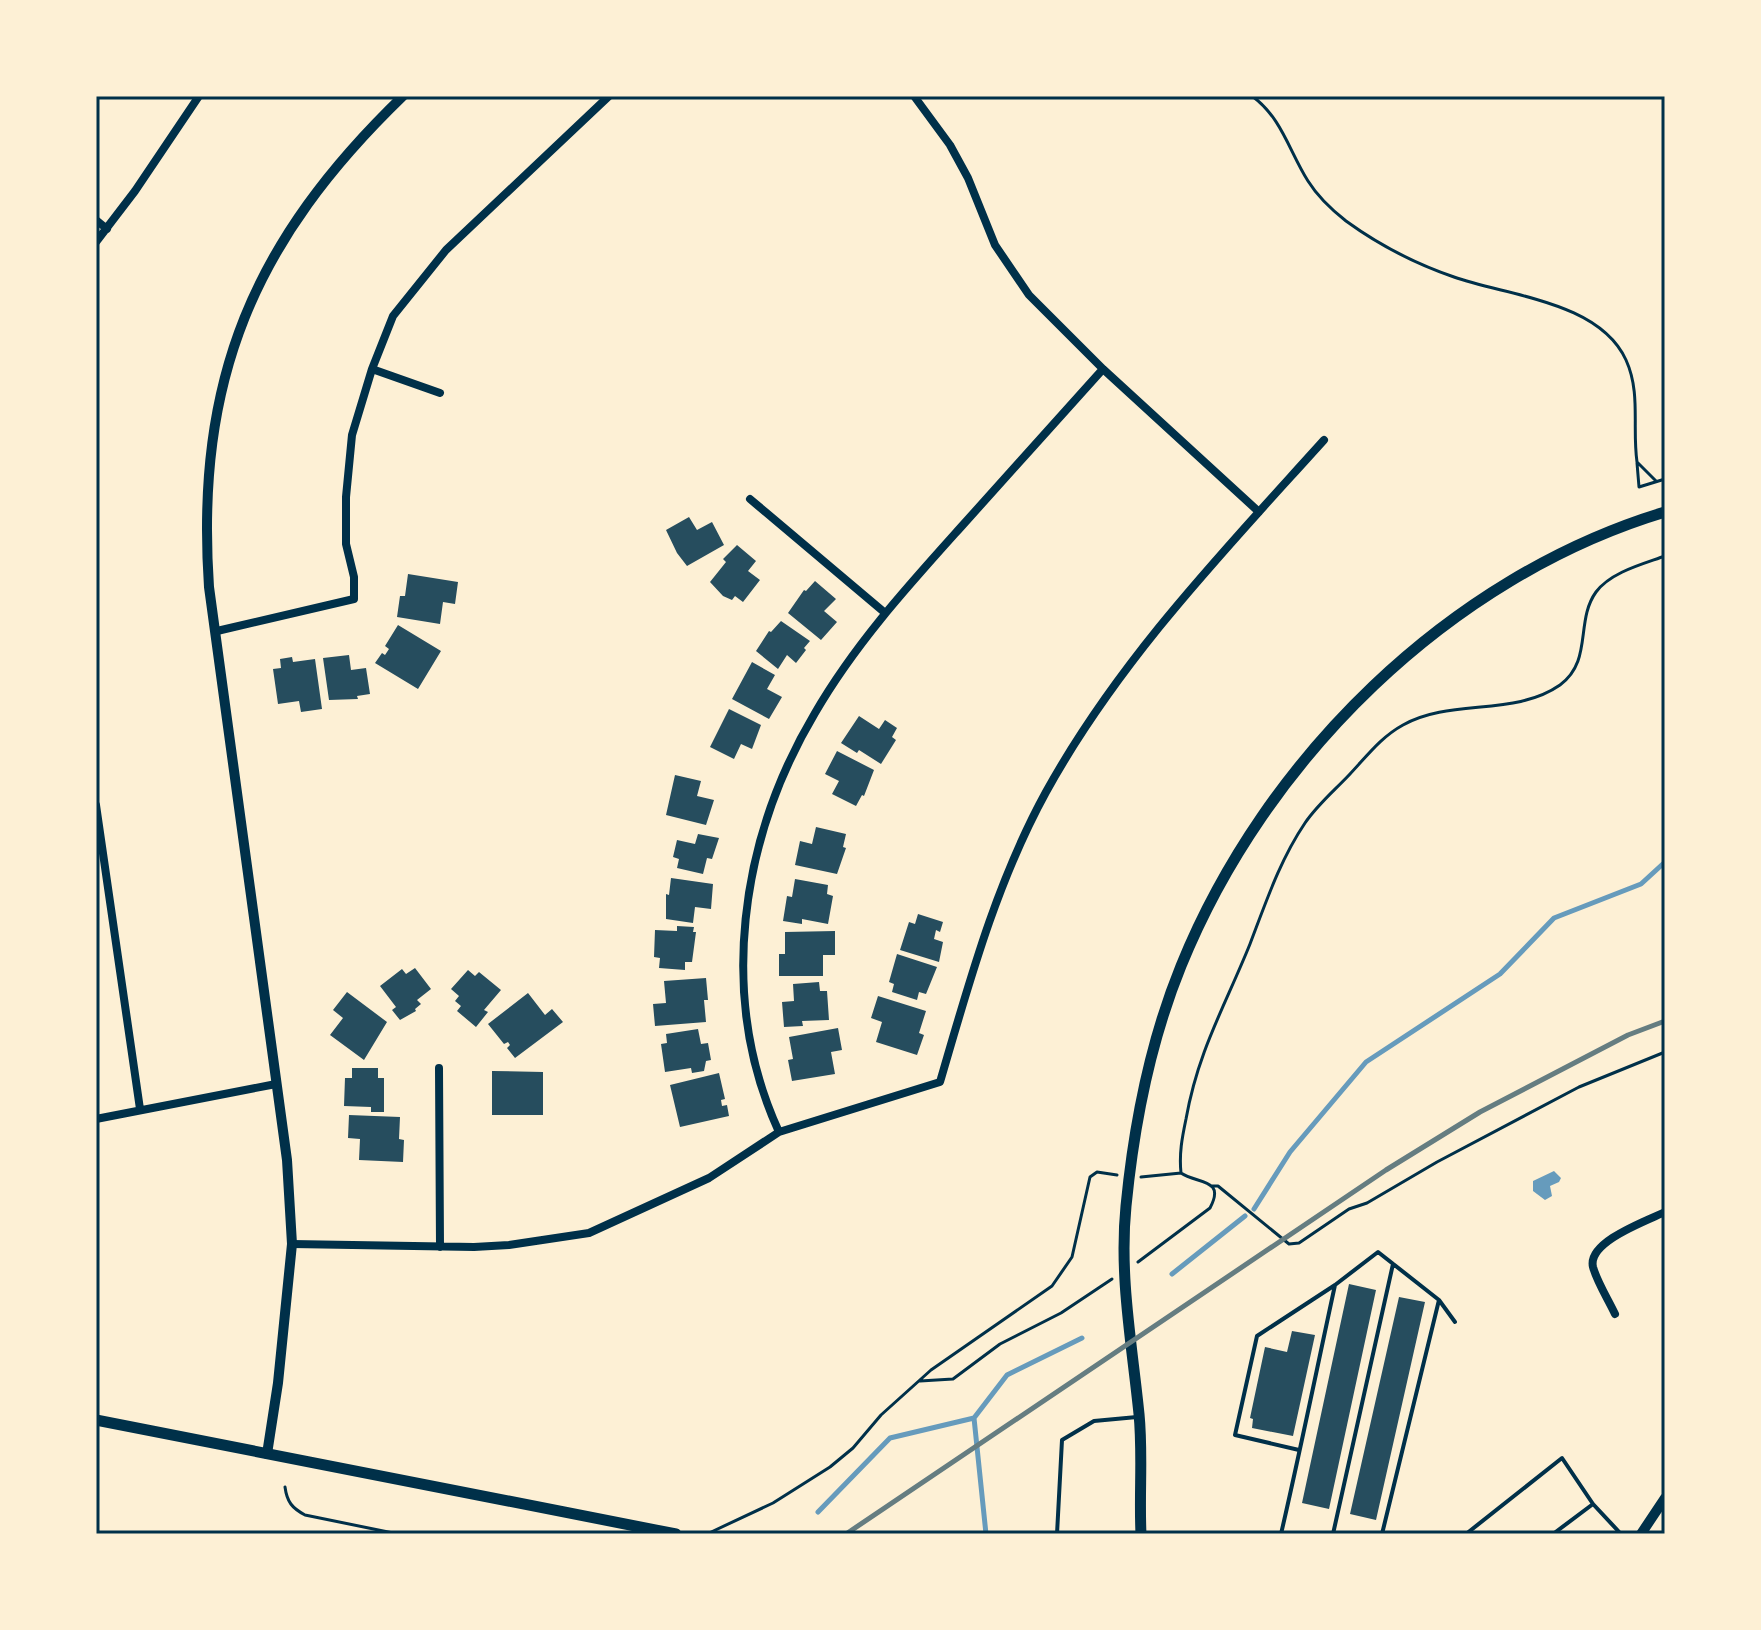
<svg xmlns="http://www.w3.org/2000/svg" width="1761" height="1630" viewBox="0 0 1761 1630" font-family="'Varela Round',sans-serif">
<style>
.water{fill:#669bbc}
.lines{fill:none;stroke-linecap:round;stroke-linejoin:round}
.stream{stroke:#669bbc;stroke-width:5}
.building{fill:#264d5e}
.path{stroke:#003049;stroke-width:3}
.service{stroke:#003049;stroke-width:4}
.minor{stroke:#003049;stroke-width:8}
.tertiary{stroke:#003049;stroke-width:10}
.secondary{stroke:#003049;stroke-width:11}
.rail{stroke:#657d81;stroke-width:5}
.neatline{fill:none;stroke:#003049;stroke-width:3}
</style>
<rect width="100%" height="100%" fill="#fdf0d5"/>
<path class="water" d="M1554,1171L1561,1178L1559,1182L1550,1186L1552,1196L1545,1200L1533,1191V1181Z"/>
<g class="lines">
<path class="stream" d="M1254,1209L1290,1152L1366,1062L1500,974L1554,918L1641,884L1665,862
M1172,1274L1245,1216
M974,1418L986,1534
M818,1512L890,1438L974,1418L1007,1375L1082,1338"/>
</g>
<path class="building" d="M689,517L697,530L712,522L724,545L687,566L677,553L666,530Z
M737,545L756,561L748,571L760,580L743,602L735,596L732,600L723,596L710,582L726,562L723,559Z
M408,574L458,582L455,604L443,602L440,624L397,617L400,596H405Z
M815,581L836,599L824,611L837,622L821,640L788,613L804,590L806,591Z
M781,621L810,641L804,648L806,650L796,663L787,655L778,669L756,651L769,631L771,632Z
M398,625L441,651L418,689L375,663L382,653L385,655L389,649L385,646Z
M349,655L351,670L366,668L370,694L357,696L358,699L329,700L323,658Z
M292,657L293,662L315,659L322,709L301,712L299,701L278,704L273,669L281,668L280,659Z
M752,662L775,675L767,689L782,697L769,719L732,699Z
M729,709L761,725L752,749L741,744L734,759L710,747Z
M859,716L879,729L885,720L897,728L892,737L896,740L881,764L859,750L857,753L841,743Z
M837,751L874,770L864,796L862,795L856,806L832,794L839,781L825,774Z
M675,775L701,781L697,796L714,800L706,825L666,815Z
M816,827L846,834L843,847L846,848L837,874L795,865L800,841L812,844Z
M698,834L719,838L712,859L707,858L703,874L677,868L679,859L673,857L677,840L695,844Z
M671,878L713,884L711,909L695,907L693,923L666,919V894L669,895Z
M795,879L828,885L827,894L833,896L828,924L802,919V924L783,921L787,896L792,897Z
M918,914L943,922L940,932L936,930L934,939L943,942L939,962L900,950L909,922L915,924Z
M677,926L694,927L693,932H696L692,962H685V970L659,968L660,958L654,957L655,930L677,931Z
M835,931V955H823V976H779V954H785V932Z
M897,954L937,967L926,994L919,992L917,1000L892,992L894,984L889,982Z
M415,968L431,989L417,1000L421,1004L415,1009L416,1011L400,1020L392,1010L396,1007L380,986L402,969L406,974Z
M468,970L475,976L479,972L501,990L484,1010L488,1012L476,1027L457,1011L461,1006L455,1001L459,996L451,989Z
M706,978L708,1000H704L706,1022L655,1026L653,1004L666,1003L664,981Z
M819,982L820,991H827L829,1020L802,1021L803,1026L784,1027L782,1002L794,1001L793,984Z
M347,992L387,1022L364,1060L330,1035L343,1018L333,1010Z
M528,993L545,1015L552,1009L563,1022L515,1058L507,1048L510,1045L508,1042L504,1044L488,1024Z
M878,996L926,1011L919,1033L924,1035L917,1055L876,1042L882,1022L871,1018Z
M838,1028L842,1050L831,1052L835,1074L792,1081L788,1060L793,1059L789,1037Z
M698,1029L701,1044L708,1043L711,1060L706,1061L704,1071L692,1073L691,1068L665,1072L661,1044L667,1043L666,1034Z
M352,1068H378V1078H384V1112H371V1107L344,1106L345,1078H352Z
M492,1071L543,1072V1115H492Z
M719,1073L725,1099L721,1100L722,1106L727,1105L729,1116L680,1127L670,1085Z
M349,1115L400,1117L399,1139L404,1140L403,1162L359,1160L360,1139L348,1138Z
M1349,1284L1376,1290L1329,1509L1302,1503Z
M1399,1297L1425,1302L1376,1520L1350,1514Z
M1292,1331L1315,1335L1293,1436L1252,1428L1253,1419L1250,1418L1265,1347L1287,1352Z"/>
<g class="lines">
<path class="path" d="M1252,96C1282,118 1289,151 1308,181C1318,197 1332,210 1346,221C1379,245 1416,264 1454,277C1507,296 1599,301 1626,360C1641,393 1632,427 1637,462L1656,481
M1637,463L1639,487L1665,479
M1141,1177L1181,1173
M1211,1186H1218L1289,1244L1299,1243L1349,1209L1367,1203L1437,1162L1579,1087L1665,1052
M1138,1262L1210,1208C1226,1178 1197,1184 1181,1173C1179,1154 1182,1138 1186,1119C1198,1051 1225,1006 1250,944C1266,902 1280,860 1305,823C1318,804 1335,790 1350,774C1367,756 1381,737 1403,725C1451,698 1514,717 1560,685C1593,661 1575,621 1596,592C1611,572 1643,564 1665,556
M920,1381L953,1379L1000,1344L1061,1313L1112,1279
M285,1487C287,1502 292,1508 305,1515L398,1534
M707,1534L773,1503L830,1467L853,1448L881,1415L931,1370L1052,1286L1072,1257L1090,1177L1097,1172L1117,1175"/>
<path class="service" d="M1335,1285L1378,1252L1439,1300L1382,1534
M1439,1300L1455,1322
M1057,1534L1062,1440L1094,1421L1137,1417
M1281,1534C1300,1452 1317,1368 1335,1285L1257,1336L1235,1435L1299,1450
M1333,1534L1393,1264
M1466,1534L1562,1458L1593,1504L1621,1534
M1553,1534L1593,1504"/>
<path class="minor" d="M914,96L950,145L968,178L995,245L1029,295L1103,369L1259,512
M96,220L107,229
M96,242L135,191L199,96
M372,369L440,393
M750,499L884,612
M217,631L354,599V577L346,544V497L352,435L372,369L393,316L446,250L609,96
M96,805L140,1109
M439,1068L440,1247
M96,1119L276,1084
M779,1132C717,997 740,839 815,713C855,644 908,586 961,527C1008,474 1056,422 1103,369
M292,1244L474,1247L509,1245L589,1233L709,1178L779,1132L940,1082C969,983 996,883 1046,792C1119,660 1223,552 1324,440
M1615,1314C1608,1299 1597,1282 1593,1267C1587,1242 1646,1221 1665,1212"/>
<path class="tertiary" d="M267,1454L278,1383L292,1244L287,1160L209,587C195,379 253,241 403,96
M1641,1534L1665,1498"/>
<path class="secondary" d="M96,1420L676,1534
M1141,1534C1139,1494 1143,1454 1139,1414C1132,1344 1119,1276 1126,1206C1134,1124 1150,1042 1181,966C1265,759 1449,577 1665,512"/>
<path class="rail" d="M846,1534L1386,1170L1480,1112L1628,1035L1665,1021"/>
</g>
<rect width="1761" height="1630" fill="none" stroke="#fdf0d5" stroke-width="196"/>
<rect x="98" y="98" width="1565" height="1434" class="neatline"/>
</svg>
